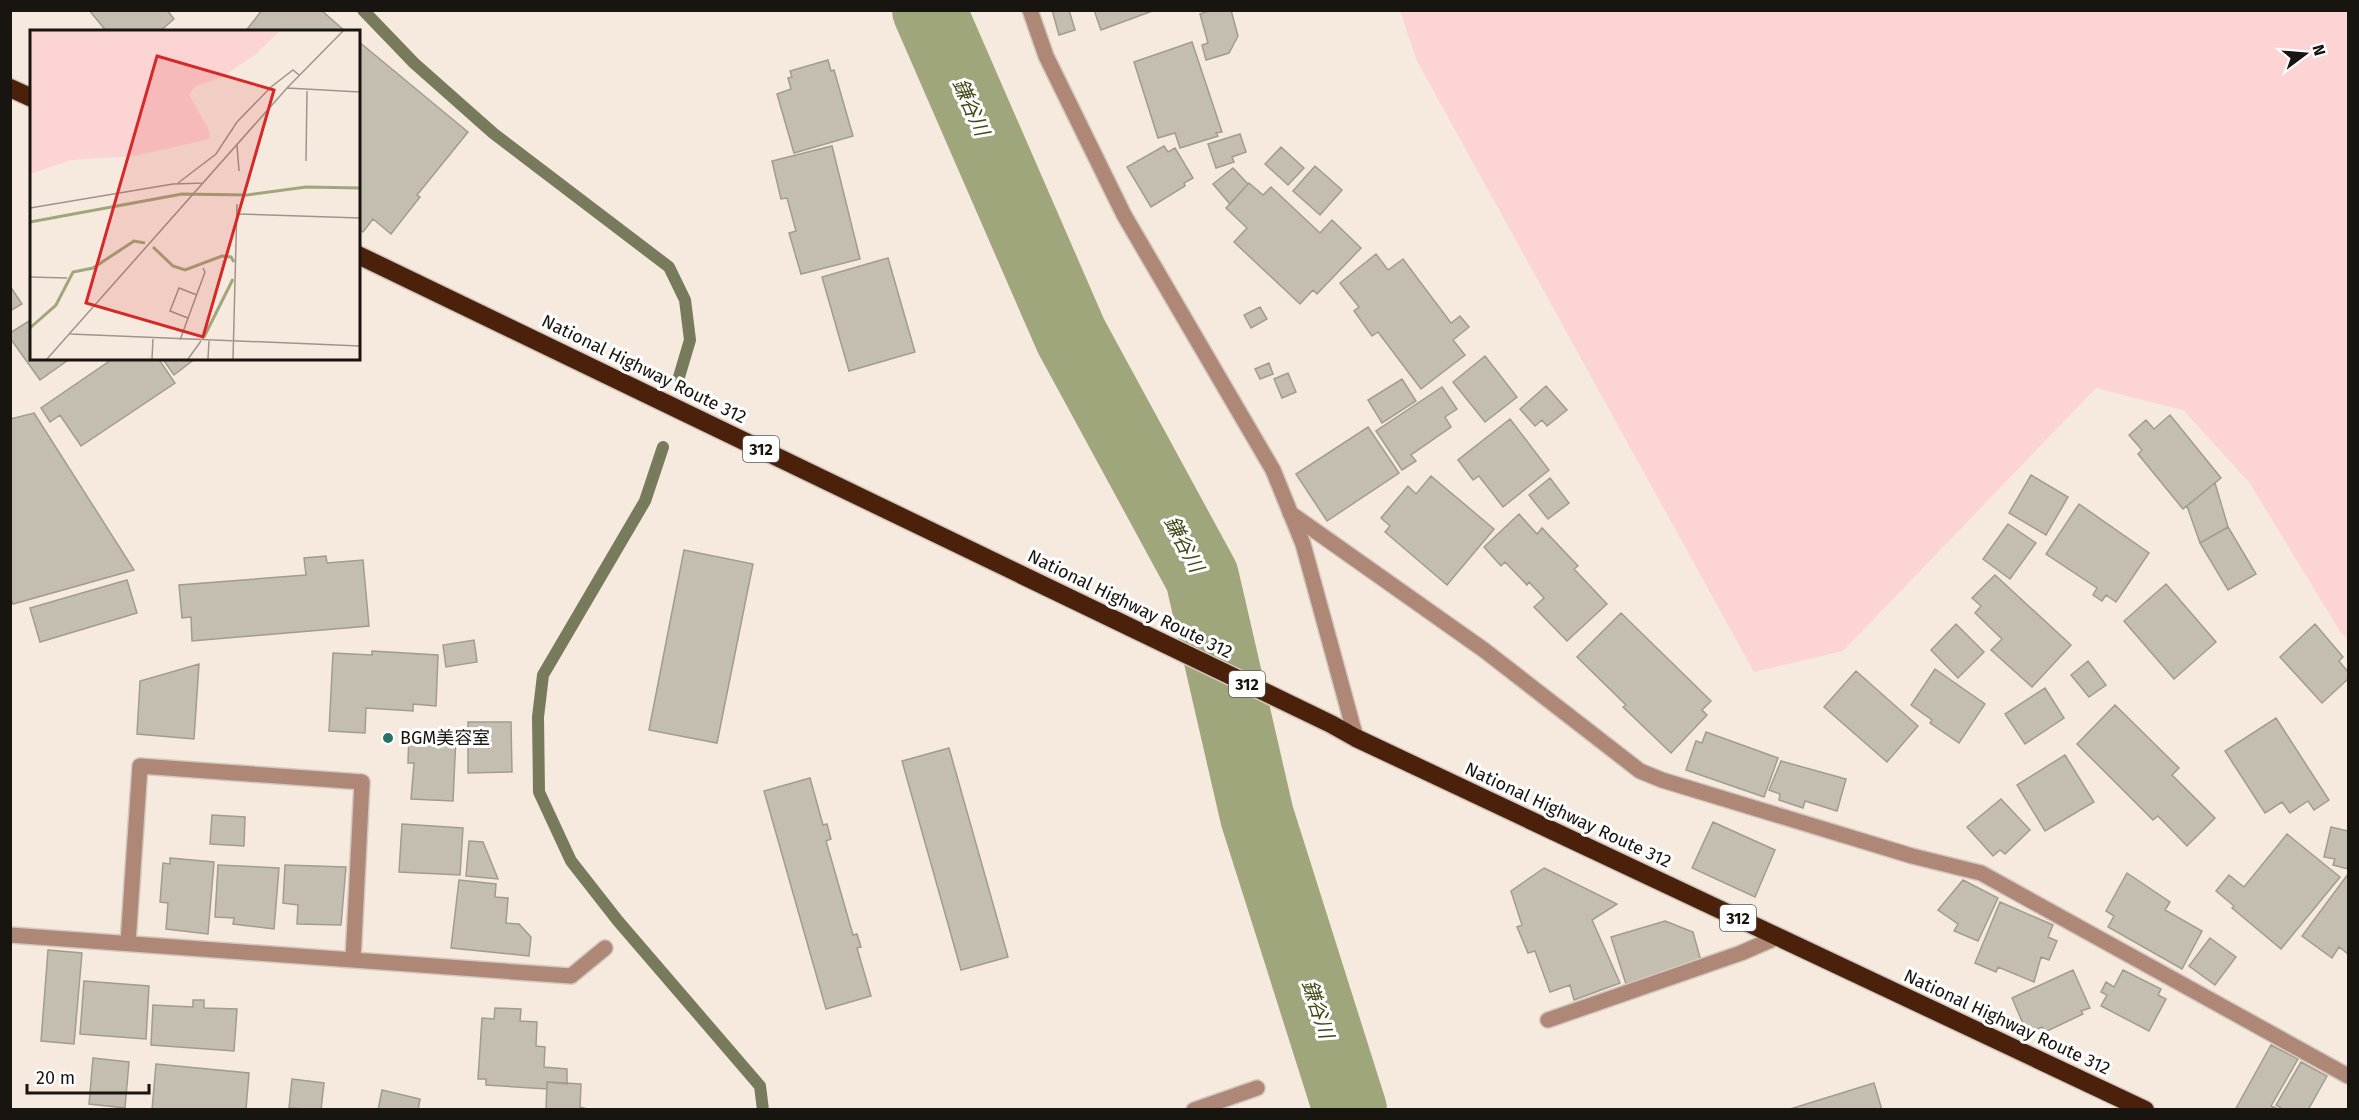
<svg xmlns="http://www.w3.org/2000/svg" width="2359" height="1120" viewBox="0 0 2359 1120" font-family="'Fira Sans','Noto Sans JP',sans-serif">
<style>
.green{fill:#fbd4d3}
.lines{fill:none;stroke-linecap:round;stroke-linejoin:round}
.stream{stroke:#777a5b;stroke-width:12}
.river{stroke:#a0a67b;stroke-width:74}
.building{fill:#c3beb0;stroke:#a19c8e;stroke-width:1.5}
.minor-casing{stroke:#d2c8bd;stroke-width:18}
.highway-casing{stroke:#d2c8bd;stroke-width:21}
.minor{stroke:#ae8776;stroke-width:15}
.highway{stroke:#4b210c;stroke-width:18}
.poi-dot{fill:#287169;stroke:#fff;stroke-width:2}
.labels{text-anchor:middle;stroke-width:6;stroke-linejoin:round;paint-order:stroke}
.shield{fill:#fff;stroke:#5d5a58;stroke-width:1.5}
.shield-label{font-size:16px;font-weight:bold;fill:#181410}
.street-label{font-size:18px;fill:#181410;stroke:#fff}
.poi-label{font-size:18px;fill:#181410;stroke:#fff;text-anchor:start}
.water-label{font-size:20px;font-style:italic;fill:#434815;stroke:#fff}
.inset-river{fill:none;stroke:#a0a67b;stroke-width:3}
.inset-road{fill:none;stroke:#9d948c;stroke-width:1.5}
.view{fill:#d62828;fill-opacity:0.15;stroke:#d62828;stroke-width:3}
.inset-edge{fill:none;stroke:#181410;stroke-width:3}
</style>
<rect width="100%" height="100%" fill="#f6eade"/>
<path class="green" d="M1400,11H2348V639L2341,633L2249,482L2183,410L2096,388L1843,651L1754,672L1417,61Z"/>
<g class="lines">
<path class="stream" d="M363,10L414,63L493,133L669,267L685,300L690,340L679,377
M663,447L645,501L543,675L538,717L539,792L571,861L618,921L760,1086L763,1110"/>
<path class="river" d="M929,10L1071,336L1202,577L1257,816L1350,1110"/>
</g>
<path class="building" d="M89,10H167L174,19L159,32H107Z
M262,10H321L346,32H245Z
M1052,10H1069L1075,30L1059,35Z
M1094,10H1155L1101,30Z
M1211,10H1231L1238,36L1229,53L1206,60L1202,45L1208,43L1200,14Z
M358,41L468,132L417,195L420,197L391,234L373,219L363,232L358,228Z
M1192,42L1222,132L1216,133L1218,136L1180,148L1175,133L1158,138L1134,62Z
M828,60L831,71L834,70L853,136L794,153L777,94L791,89L788,78L792,77L790,71Z
M1240,134L1246,152L1232,157L1234,162L1216,168L1208,144Z
M832,146L860,259L801,274L789,233L796,231L787,198L781,199L772,161Z
M1164,146L1168,152L1175,148L1193,178L1184,183L1185,186L1151,207L1127,167Z
M1281,147L1304,168L1288,185L1265,164Z
M1315,166L1342,190L1320,215L1293,191Z
M1233,168L1248,184L1230,204L1213,184Z
M1249,183L1263,195L1271,187L1320,233L1332,220L1361,248L1317,294L1313,290L1300,304L1234,242L1247,228L1226,208Z
M1376,254L1388,270L1403,259L1451,323L1460,316L1469,327L1453,340L1465,355L1421,389L1378,332L1372,336L1354,311L1359,307L1340,283Z
M888,258L915,352L849,371L822,277Z
M10,286L22,304L10,311Z
M1260,307L1267,319L1251,328L1244,315Z
M32,319V358H71L40,380L10,338V333Z
M1485,356L1517,397L1485,422L1453,382Z
M114,358H158L175,383L81,446L60,415L50,422L41,408Z
M162,358H196L174,375Z
M1269,363L1273,374L1260,379L1255,369Z
M1288,373L1296,392L1282,398L1274,379Z
M1402,379L1416,401L1382,423L1368,400Z
M1546,386L1567,410L1547,426L1542,420L1535,426L1520,409Z
M1442,387L1457,409L1445,417L1451,427L1411,455L1416,461L1402,470L1376,431Z
M34,413L134,570L13,604L10,597V419Z
M2170,415L2221,478L2183,509L2138,454L2142,450L2129,435L2146,420L2154,429Z
M1510,419L1549,470L1503,507L1479,476L1473,480L1458,460Z
M1368,427L1399,473L1327,521L1296,474Z
M2031,475L2068,497L2046,535L2009,513Z
M1431,476L1494,529L1447,585L1385,532L1390,526L1381,518L1408,486L1416,494Z
M1550,478L1569,503L1548,519L1529,495Z
M2215,483L2228,527L2200,543L2187,506Z
M2079,504L2149,553L2116,602L2106,595L2102,601L2093,595L2097,588L2046,554Z
M1519,514L1537,534L1542,528L1578,566L1574,569L1607,604L1567,641L1534,607L1544,598L1529,582L1527,585L1505,562L1501,566L1484,547Z
M2008,524L2036,543L2010,579L1983,559Z
M2228,527L2256,574L2228,590L2200,543Z
M684,550L753,564L717,743L649,730Z
M326,556L327,563L363,560L369,626L192,641L191,617L182,618L179,585L306,575L304,558Z
M1995,575L2071,645L2032,687L1991,650L2002,639L1975,613L1981,606L1972,598Z
M127,580L137,613L40,642L30,608Z
M2166,584L2216,642L2174,679L2124,621Z
M1621,613L1711,701L1702,710L1707,715L1671,753L1623,707L1626,705L1577,657Z
M1956,624L1984,652L1958,678L1931,650Z
M2315,624L2343,657L2339,661L2348,672V679L2322,703L2280,657Z
M474,640L477,662L446,667L443,645Z
M372,651L438,655L436,706L413,704V711L366,708L365,733L329,731L333,653L372,655Z
M2088,661L2106,685L2089,697L2071,675Z
M199,664L194,739L137,734L140,681Z
M1935,669L1985,704L1959,743L1930,723L1932,720L1911,705Z
M1856,671L1918,726L1887,762L1824,707Z
M2045,688L2064,718L2025,744L2005,714Z
M2115,705L2179,768L2172,775L2215,818L2187,846L2158,816L2153,820L2077,744Z
M2276,718L2329,800L2314,810L2308,801L2290,813L2282,802L2265,813L2225,751Z
M468,722H511L512,772L468,773Z
M1706,732L1778,758L1764,797L1686,770L1696,741L1702,743Z
M409,733L456,736L453,801L411,799L414,763H408Z
M949,748L1008,957L961,970L902,761Z
M2065,755L2094,802L2045,831L2017,785Z
M1781,761L1846,779L1837,811L1805,801L1803,808L1779,800L1780,794L1769,790Z
M810,778L823,825L827,824L831,839L826,841L853,935L857,934L861,947L857,948L871,996L826,1009L764,791Z
M2001,799L2030,830L2005,854L2000,850L1993,856L1967,827Z
M212,815L245,817L244,846L210,844Z
M1713,822L1775,850L1755,897L1692,868Z
M402,824L463,828L460,875L399,872Z
M2331,827L2348,831V869L2333,865L2335,859L2324,857Z
M2287,834L2340,877L2281,949L2232,908L2234,906L2216,891L2229,875L2244,887Z
M469,841L483,842L498,879L466,876Z
M170,858L214,862L208,934L166,929L168,903L160,902L163,863L170,864Z
M218,865L279,868L274,929L233,924L234,918L215,917Z
M285,865L346,867L341,925L297,924L298,905L283,903Z
M1544,868L1617,904L1592,920L1620,983L1574,1000L1570,985L1550,992L1535,951L1528,953L1517,927L1522,925L1511,891Z
M2127,873L2170,902L2165,910L2202,931L2182,969L2108,927L2114,916L2106,911Z
M2348,874V954L2339,947L2332,958L2302,936Z
M459,880L496,884L495,897L508,898L506,923L519,924L531,937L529,956L451,948Z
M1963,880L1998,898L1978,941L1954,931L1958,924L1938,910Z
M2000,902L2053,925L2048,937L2057,941L2049,960L2041,957L2034,982L1998,967L1996,972L1975,963Z
M1665,921L1693,932L1701,961L1626,984L1611,937Z
M2210,938L2236,957L2215,985L2189,966Z
M48,950L82,953L74,1044L41,1041Z
M2073,970L2090,1008L2081,1011L2083,1014L2045,1032L2042,1027L2032,1031L2024,1026L2012,998Z
M2123,970L2161,989L2158,995L2166,999L2149,1031L2101,1006L2107,995L2101,992L2106,982L2114,987Z
M84,981L149,986L146,1039L80,1034Z
M193,1000H204V1008L237,1009L234,1051L151,1045L153,1005L193,1007Z
M495,1008L521,1009L520,1021L537,1022L536,1046L545,1047L544,1067L567,1069V1084L547,1082V1089L486,1085V1079H478L482,1018L494,1019Z
M2271,1045L2298,1059L2271,1106L2276,1108L2275,1110H2235Z
M93,1058L129,1062L125,1108L89,1104Z
M2301,1062L2327,1076L2308,1110H2284L2276,1105Z
M156,1064L249,1073L246,1110H152Z
M292,1079L324,1083L321,1110L289,1108Z
M547,1082L581,1084L580,1107L591,1110H546Z
M1874,1083L1882,1110H1787Z
M382,1090L420,1099L418,1110H378Z"/>
<g class="lines">
<g class="minor-casing">
<path id="minor" d="M1030,10L1046,56L1124,215L1273,470L1303,544L1356,738
M1290,513L1484,650L1640,771L1662,780L1912,856L1981,873L2348,1076
M10,935L571,976L605,948
M128,943L140,766L362,782L353,960
M1548,1020L1741,953L1778,937
M1194,1110L1257,1088"/>
</g>
<g class="highway-casing">
<path id="highway" d="M10,88L32,98
M358,255L1331,724L1356,738L2145,1110"/>
</g>
<use href="#minor" class="minor"/>
<use href="#highway" class="highway"/>
</g>
<circle class="poi-dot" cx="388" cy="738" r="6"/>
<g class="labels">
<g class="shield">
<rect x="743" y="436" width="36" height="26" rx="4.5"/>
<rect x="1229" y="671" width="36" height="26" rx="4.5"/>
<rect x="1720" y="905" width="36" height="26" rx="4.5"/>
</g>
<g class="shield-label">
<text x="761" y="455">312</text>
<text x="1247" y="690">312</text>
<text x="1738" y="924">312</text>
</g>
<g class="street-label">
<text transform="translate(644 369) rotate(26)" y="6">National Highway Route 312</text>
<text transform="translate(1130 604) rotate(26)" y="6">National Highway Route 312</text>
<text transform="translate(1568 815) rotate(25)" y="6">National Highway Route 312</text>
<text transform="translate(2007 1022) rotate(25)" y="6">National Highway Route 312</text>
</g>
<g class="poi-label">
<text x="400" y="744">BGM美容室</text>
</g>
<g class="water-label">
<text transform="translate(971 107) rotate(66)" y="7">鎌谷川</text>
<text transform="translate(1184 544) rotate(62)" y="7">鎌谷川</text>
<text transform="translate(1318 1009) rotate(72)" y="7">鎌谷川</text>
</g>
</g>
<g transform="translate(30 30)">
<rect width="330" height="330" fill="#f6eade"/>
<path d="M0,1H250L226,24L192,47L164,57L159,65L179,100V109L105,126L41,130L0,144Z" fill="#fbd4d3"/>
<path class="inset-river" d="M0,192L152,164L217,165L276,157L330,158M123,217L143,236L155,240L192,226L201,227L204,232M0,298L26,275L43,242L63,238L104,211L115,213M174,307L203,249"/>
<path class="inset-road" d="M257,58L330,62M207,115L209,141M276,131L277,61M148,153L186,124L207,92L241,57L263,40L269,45M0,178L143,154L174,153M208,184L330,188M0,247L37,248M158,288L140,281L149,258L167,265M40,304L330,316M150,310L175,242L173,238M17,329L257,58L313,1M122,329L123,309M158,329L171,311M178,329L179,311M203,329L207,174"/>
<path class="view" d="M127,26L244,60L173,307L56,273Z"/>
<rect width="330" height="330" class="inset-edge"/>
</g>
<rect width="2359" height="1120" fill="none" stroke="#181410" stroke-width="24"/>
<g transform="translate(2305 54) rotate(74)" stroke="#ffffff" stroke-width="4.5" paint-order="stroke">
<path d="M0-4.5L10 22L0 15L-10 22Z" fill="#181410"/>
<text y="-9" font-size="16" font-weight="bold" text-anchor="middle" fill="#181410">N</text>
</g>
<path d="M27 1084v9h122v-9" fill="none" stroke="#181410" stroke-width="3"/>
<text x="36" y="1084" font-size="18" fill="#181410" stroke="#ffffff" stroke-width="4.5" paint-order="stroke">20 m</text>
</svg>
